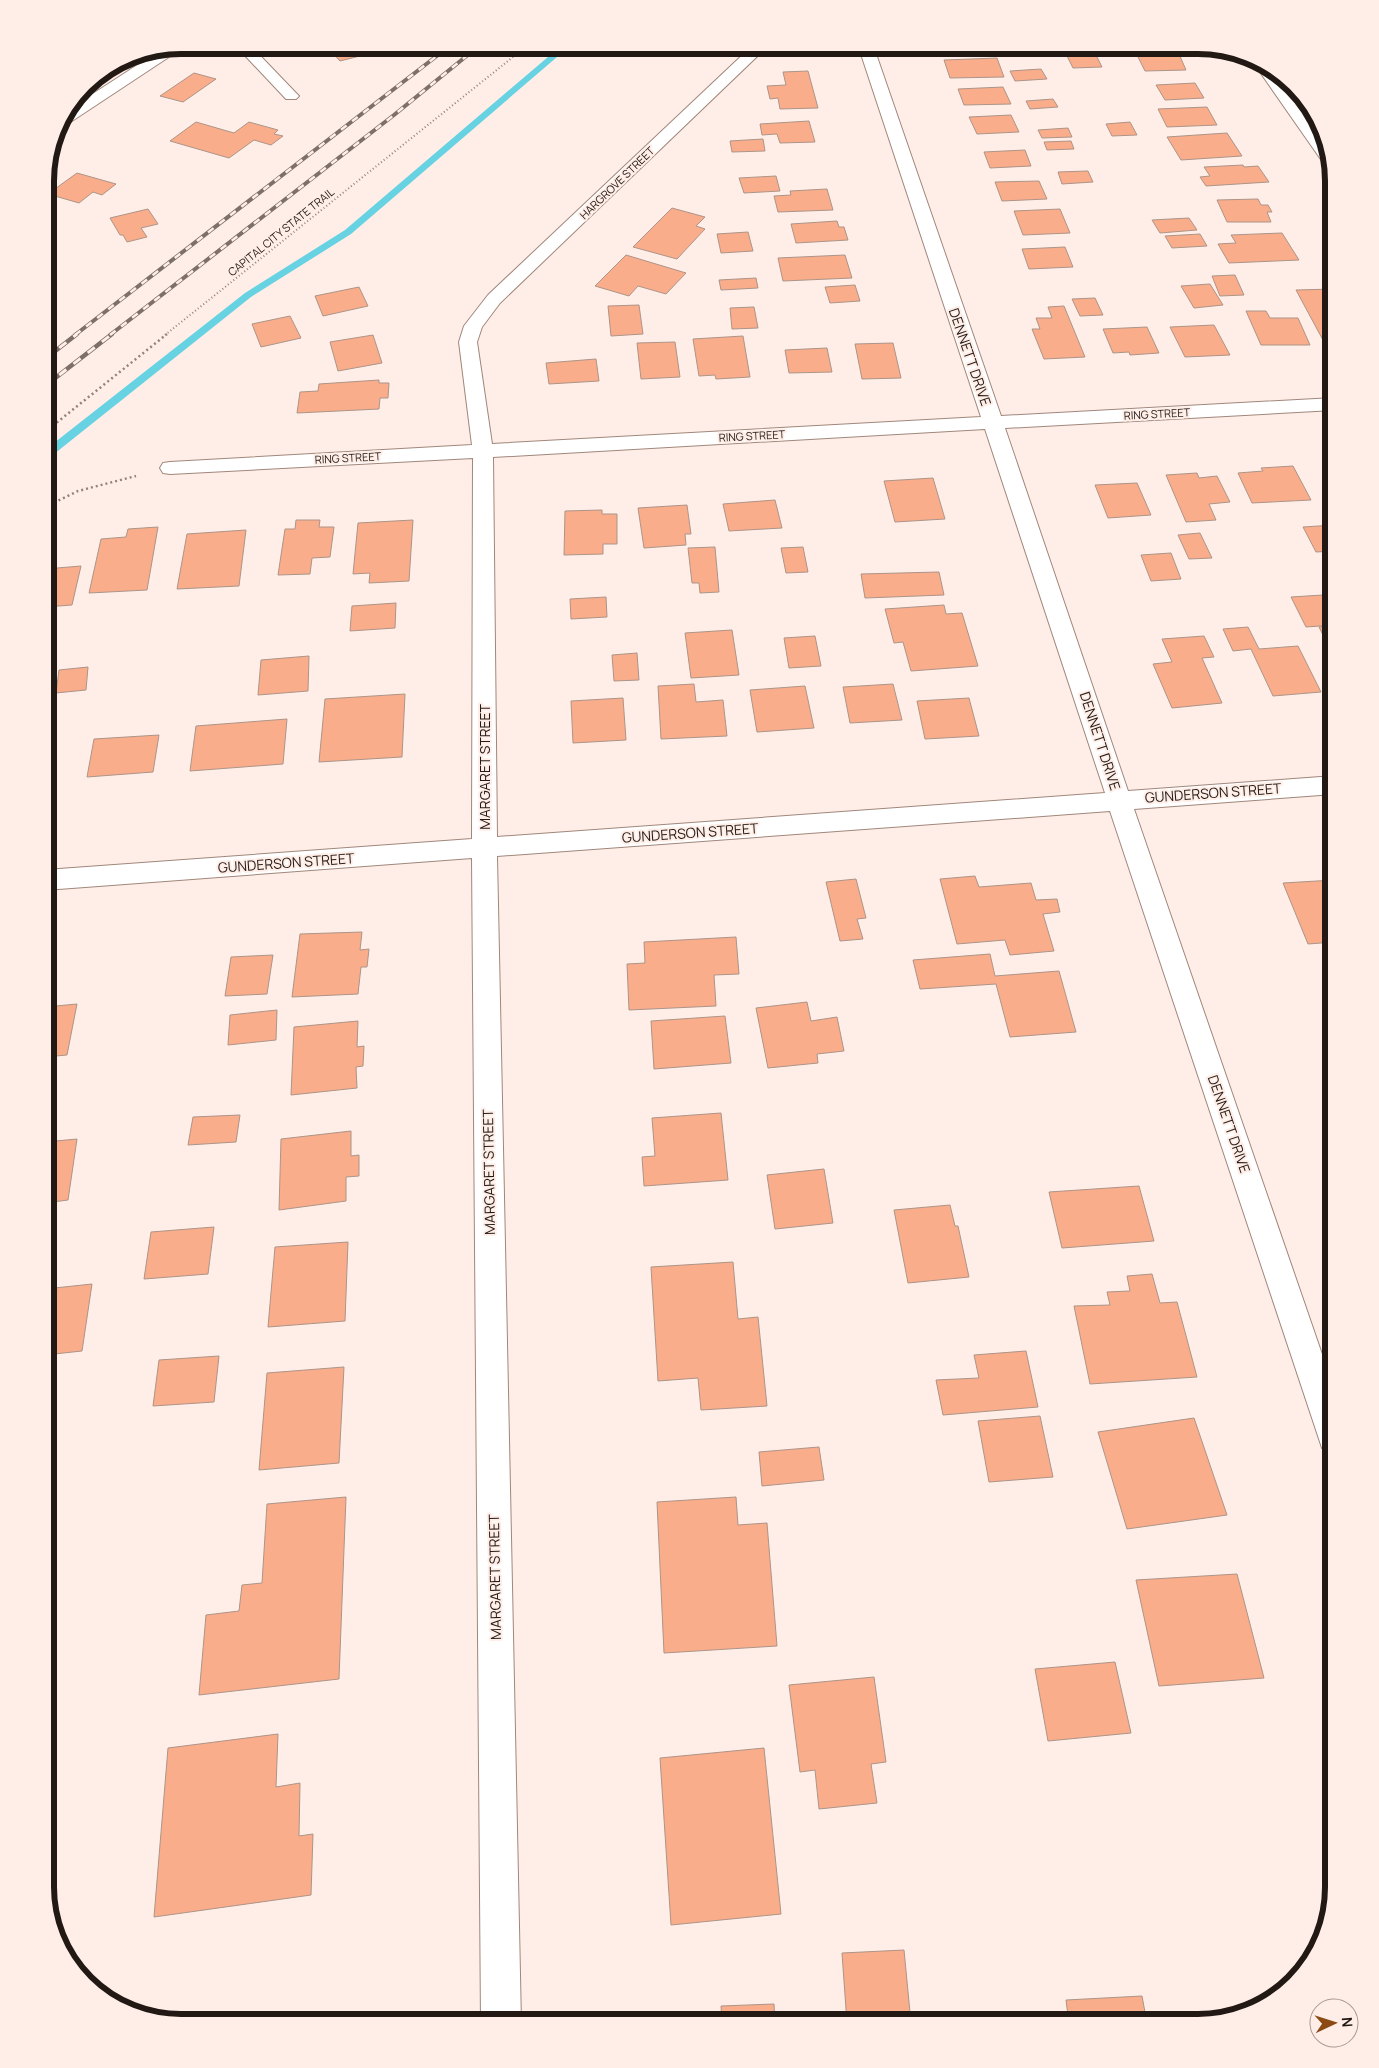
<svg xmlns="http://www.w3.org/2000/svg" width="1379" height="2068" viewBox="0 0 1379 2068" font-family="Manrope,sans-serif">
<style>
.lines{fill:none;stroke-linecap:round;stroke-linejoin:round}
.stream{fill:#67d2e2;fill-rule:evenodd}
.building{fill:#f9ad8b;stroke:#ad9488}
.minor-casing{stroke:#a0877c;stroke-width:2}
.path-far1{stroke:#90837e;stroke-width:2;stroke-dasharray:1 2.5;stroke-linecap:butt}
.path{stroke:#90837e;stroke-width:2.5;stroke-dasharray:2 3;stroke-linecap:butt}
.minor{fill:#fff;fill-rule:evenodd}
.rail-far1-casing{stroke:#7d706b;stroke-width:4}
.rail-casing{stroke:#7d706b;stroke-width:4.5}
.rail-far1{stroke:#ffeee7;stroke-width:2.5;stroke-dasharray:7;stroke-linecap:butt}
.rail{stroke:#ffeee7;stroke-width:3;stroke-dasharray:9;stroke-linecap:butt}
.labels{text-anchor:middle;stroke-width:4;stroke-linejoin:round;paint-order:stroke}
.far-street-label{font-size:11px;fill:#221915;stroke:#ffeee7}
.street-label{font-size:14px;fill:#221915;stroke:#ffeee7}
.rim{fill:none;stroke:#221915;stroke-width:6}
</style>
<rect width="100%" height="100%" fill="#ffeee7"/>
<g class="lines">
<path class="stream" d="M562,45H571L351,234L251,297L49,458L45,459V450L245,293L345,230Z"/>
</g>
<path class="building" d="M329,45H360L368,54L340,61L326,46Z
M939,45H990L992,50L942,52Z
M1116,45H1175V46L1118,49Z
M1095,53L1102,67L1073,68L1066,54Z
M1179,54L1186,70L1145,71L1137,55Z
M997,58L1004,77L950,78L944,60Z
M1041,69L1047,79L1015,81L1010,71Z
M808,71L818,108L780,109L778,98L770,99L767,86L786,85L783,72Z
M194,73L216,79L183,102L160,96Z
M1195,83L1204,98L1165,100L1156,85Z
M1003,87L1011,104L964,105L958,89Z
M1053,99L1058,107L1030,109L1026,101Z
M1207,107L1217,125L1167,127L1158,109Z
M1011,115L1019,132L977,134L969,117Z
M809,121L815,142L780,143L777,134L762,135L760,124Z
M196,122L234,133L249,122L278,130L274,134L283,136L271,145L254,140L229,158L170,141Z
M1130,122L1137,135L1112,136L1106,124Z
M1068,128L1072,137L1042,138L1038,130Z
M1227,133L1242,156L1181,160L1167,137Z
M763,139L765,151L732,152L730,141Z
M1071,141L1074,149L1047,150L1044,142Z
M1025,150L1031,166L990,168L984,152Z
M1243,165L1244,167L1258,166L1269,182L1206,186L1200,177L1210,176L1204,167Z
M1088,171L1093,182L1062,184L1058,172Z
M77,173L116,184L102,195L93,192L79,203L48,194Z
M776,176L780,191L744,193L739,178Z
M1039,181L1047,199L1002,201L995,182Z
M827,189L833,210L778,212L774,196L791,195L790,191Z
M1258,199L1261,205H1268L1272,212H1267L1271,222H1227L1217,200Z
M672,208L705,217L696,226L705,229L677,259L633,247Z
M45,209L57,213L47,220L52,222L45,226Z
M148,209L158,224L141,228L147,237L127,242L123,235H120L110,218Z
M1060,209L1070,233L1023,235L1014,211Z
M1189,218L1197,230L1160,233L1152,220Z
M837,221L839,227H844L848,240L796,243L791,224Z
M748,232L753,251L721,253L717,234Z
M1282,233L1299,260L1229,263L1218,244L1236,243L1231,235Z
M1200,234L1207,246L1172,248L1165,236Z
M1065,247L1073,267L1029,269L1022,249Z
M626,255L686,273L666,294L638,286L629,296L595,286Z
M845,255L852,278L783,281L778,258Z
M1235,275L1244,295L1220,296L1212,276Z
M756,278L758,288L721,290L719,280Z
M1210,284L1223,305L1194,308L1181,286Z
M855,285L860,301L830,303L825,287Z
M359,287L368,306L323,316L315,296Z
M1334,289V342H1324L1296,290Z
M1095,298L1103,315L1080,316L1072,299Z
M639,305L643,334L611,336L608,306Z
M1064,306L1085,357L1044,359L1032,329H1040L1036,318H1052L1048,307Z
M754,307L758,328L732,329L730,308Z
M1246,311H1266L1270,318H1298L1310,345H1261Z
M290,316L301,338L261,347L252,324Z
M1214,325L1230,355L1185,357L1170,327Z
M1147,327L1159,353L1130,355L1129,352L1113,353L1103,329Z
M373,335L382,363L338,371L330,342Z
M743,336L750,377L716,379L715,375L699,376L693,339Z
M675,342L680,377L641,379L637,343Z
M893,343L901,378L862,379L855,344Z
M827,348L832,372L789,373L785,350Z
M596,359L599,381L549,384L546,363Z
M379,380V383H389L388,398H380L379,409L297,413L300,392L318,391L319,384Z
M1293,466L1311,500L1252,503L1238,473L1263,471L1261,468Z
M1197,473L1199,478L1217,476L1230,502L1209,504L1216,520L1186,522L1166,475Z
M933,478L945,519L895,522L884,481Z
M1137,483L1151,515L1108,518L1095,485Z
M775,500L782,528L729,531L723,504Z
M687,505L691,534H685L686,545L644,548L638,508Z
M602,510V514H617V544H603V554L564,555L565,511Z
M296,520H320L319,527H334L330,557L312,558L310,574L278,575L285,529H295Z
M413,520L409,581L369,583L370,573L353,574L358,523Z
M1334,525V551L1316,552L1303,527Z
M158,527L147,590L89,593L101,539L126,537L128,529Z
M246,530L239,586L177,589L187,534Z
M1200,533L1212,558L1189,559L1178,535Z
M715,547L719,592L700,593L699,583H692L688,548Z
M803,547L808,572L786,573L781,548Z
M1171,553L1181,579L1151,581L1141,555Z
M81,566L72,605L45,607V569Z
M939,572L944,595L865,598L861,574Z
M1323,595L1334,617V625L1306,627L1291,597Z
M606,597L607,617L571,619L570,599Z
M396,603L395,628L350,631L352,606Z
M944,605L946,614L962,613L978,666L911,671L903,642L894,643L885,609Z
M1334,626V657L1319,627Z
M1248,627L1259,649L1298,646L1321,692L1273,696L1251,649L1233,651L1223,629Z
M732,630L739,675L691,678L685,633Z
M815,636L821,666L789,668L784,638Z
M1204,636L1214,657L1202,658L1222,703L1172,708L1153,664L1172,662L1162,639Z
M637,653L639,680L614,681L612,655Z
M309,656L308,691L258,695L261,660Z
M88,667L86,690L56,693L59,670Z
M694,684L696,702L723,700L727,736L661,739L658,686Z
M893,684L902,720L850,723L843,687Z
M805,686L814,728L757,732L750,690Z
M405,694L402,757L319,762L325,699Z
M623,698L626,740L573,743L571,701Z
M969,698L979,736L925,739L917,701Z
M287,719L283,764L190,771L196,726Z
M159,735L153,772L87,777L94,739Z
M975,876L979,887L1031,883L1036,900L1057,899L1060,912L1043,914L1054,951L1010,955L1005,940L957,944L940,879Z
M856,879L866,918L857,919L863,939L840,941L826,882Z
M1334,880V942L1308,944L1283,883Z
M362,932L360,950L369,949L367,967H361L358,994L292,997L300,934Z
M736,937L739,974L714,975L716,1006L629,1010L627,964L645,963L644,942Z
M990,954L995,976L1059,971L1076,1032L1010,1037L996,984L920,989L913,960Z
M273,955L267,994L225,996L231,957Z
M807,1002L811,1021L837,1017L844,1051L817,1054L818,1063L768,1068L756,1008Z
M77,1004L67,1055L45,1057V1007Z
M277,1010L276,1040L228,1045L230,1015Z
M725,1016L731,1063L654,1069L651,1021Z
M358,1021L357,1047L364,1046L363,1066L356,1067L357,1088L291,1095L294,1027Z
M721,1113L728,1180L644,1186L642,1157L655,1156L652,1118Z
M240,1115L236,1142L188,1145L193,1117Z
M351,1131V1156L359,1155V1176L346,1177V1201L279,1210L281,1139Z
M77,1139L68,1200L45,1203V1142Z
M824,1169L833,1223L775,1229L767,1175Z
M1139,1186L1154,1241L1062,1248L1049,1192Z
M950,1205L955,1226H958L969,1277L908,1283L894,1210Z
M214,1227L208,1274L144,1279L151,1232Z
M348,1242L345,1321L268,1327L275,1247Z
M733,1262L738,1319L758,1317L767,1406L701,1410L698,1378L658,1381L651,1267Z
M1152,1274L1160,1303L1177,1302L1197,1377L1090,1384L1074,1306L1110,1305L1107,1292L1130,1291L1127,1276Z
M92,1284L82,1351L45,1355V1289Z
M1026,1351L1038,1407L943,1415L936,1380L979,1378L974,1355Z
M219,1356L214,1402L153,1406L159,1360Z
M344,1367L339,1463L259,1470L267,1373Z
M1040,1416L1053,1477L989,1482L978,1421Z
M1194,1418L1227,1515L1127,1529L1098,1432Z
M819,1447L824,1480L762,1486L759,1452Z
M346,1497L339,1679L199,1695L206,1615L239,1611L242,1585L262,1583L267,1504Z
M736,1497L738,1525L767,1523L777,1646L664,1653L657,1502Z
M1237,1574L1264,1678L1159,1686L1136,1580Z
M1115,1662L1131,1733L1048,1741L1035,1669Z
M874,1677L886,1762L871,1764L877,1803L819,1809L815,1770L800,1772L789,1685Z
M278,1734L276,1787L300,1783L299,1836L313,1834L311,1895L154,1917L168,1748Z
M764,1748L781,1914L671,1925L660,1758Z
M904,1950L911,2023H847L842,1953Z
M1142,1996L1147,2023H1069L1066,2000Z
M774,2004L775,2023H722L721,2006Z"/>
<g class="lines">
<g class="minor-casing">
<path id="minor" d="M181,45L183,46L181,49L66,125L57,126L68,110L162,49Z
M235,45H250L296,93L299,96L296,99H286Z
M753,45H769L500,303L482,327L477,342L492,444L981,417L858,45H873L1001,416L1334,398V410L1005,428L1128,791L1334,776V794L1134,809L1334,1389V1452L1322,1448L1318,1436L1110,811L497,856L521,2023H481L472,858L45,890V870L472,839L473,458L170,474L163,473L160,468L163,463L170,462L472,445L459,342L464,326L488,295ZM985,429L1105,793L497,837L493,457Z
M1255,60L1266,63L1277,75L1323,139L1329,163L1322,161L1253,62Z"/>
</g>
<path class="path-far1" d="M165,335L528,45"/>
<path class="path" d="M45,432L167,334
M45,507L78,491L136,476"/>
<use href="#minor" class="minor"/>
<g class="rail-far1-casing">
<path id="rail-far1" d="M75,335L451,45
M110,335L394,115L480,45"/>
</g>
<g class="rail-casing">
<path id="rail" d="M45,359L77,334
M45,386L112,334"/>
</g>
<use href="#rail-far1" class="rail-far1"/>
<use href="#rail" class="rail"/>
</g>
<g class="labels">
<g class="far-street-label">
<text transform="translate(617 183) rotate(-44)" y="4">HARGROVE STREET</text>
<text transform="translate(281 232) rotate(-39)" y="4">CAPITAL CITY STATE TRAIL</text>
<text transform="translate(1157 414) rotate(-3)" y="4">RING STREET</text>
<text transform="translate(752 436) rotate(-3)" y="4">RING STREET</text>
<text transform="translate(348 458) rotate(-3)" y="4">RING STREET</text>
</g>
<g class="street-label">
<text transform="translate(970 357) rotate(71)" y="5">DENNETT DRIVE</text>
<text transform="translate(1100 741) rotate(72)" y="5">DENNETT DRIVE</text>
<text transform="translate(485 767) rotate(-90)" y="5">MARGARET STREET</text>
<text transform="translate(1213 793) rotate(-4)" y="5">GUNDERSON STREET</text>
<text transform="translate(690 833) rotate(-4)" y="5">GUNDERSON STREET</text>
<text transform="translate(286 863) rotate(-4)" y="5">GUNDERSON STREET</text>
<text transform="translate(1229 1124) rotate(71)" y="5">DENNETT DRIVE</text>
<text transform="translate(489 1172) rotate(-91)" y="5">MARGARET STREET</text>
<text transform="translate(495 1577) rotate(-91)" y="5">MARGARET STREET</text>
</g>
</g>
<path d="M0 0H1379V2068H0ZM181 54H1198A127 127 0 0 1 1325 181V1887A127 127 0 0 1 1198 2014H181A127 127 0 0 1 54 1887V181A127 127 0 0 1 181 54Z" fill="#ffeee7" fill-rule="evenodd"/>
<path class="rim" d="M181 54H1198A127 127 0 0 1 1325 181V1887A127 127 0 0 1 1198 2014H181A127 127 0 0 1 54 1887V181A127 127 0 0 1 181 54Z"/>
<g transform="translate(1334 2023) rotate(86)"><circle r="24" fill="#ffeee7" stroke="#a79993"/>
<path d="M0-4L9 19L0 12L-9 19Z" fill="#8b4a14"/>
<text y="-8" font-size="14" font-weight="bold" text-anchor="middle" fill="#221915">N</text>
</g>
</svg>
